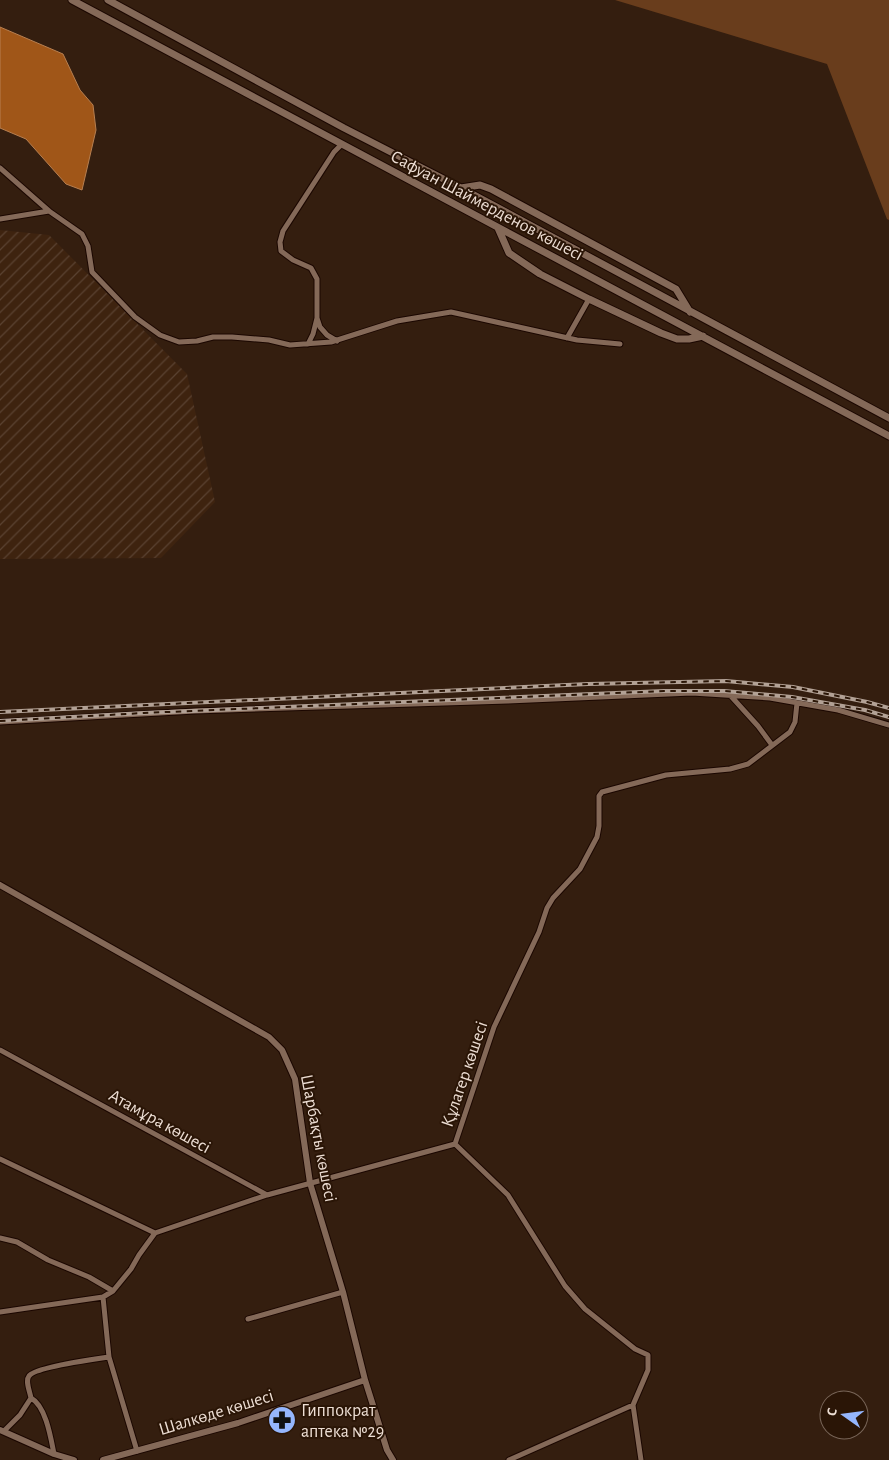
<svg xmlns="http://www.w3.org/2000/svg" width="889" height="1460" viewBox="0 0 889 1460" font-family="'Alegreya Sans',sans-serif">
<style>
.industrial{fill:url(#industrial-furrows)}
.green{fill:#693d1c}
.water{fill:#a05618;stroke:#b77f50}
.lines{fill:none;stroke-linecap:round;stroke-linejoin:round}
.minor-casing{stroke:#1b0700;stroke-width:7}
.tertiary-casing{stroke:#1b0700;stroke-width:8}
.secondary-casing{stroke:#1b0700;stroke-width:9}
.minor{stroke:#846958;stroke-width:5}
.tertiary{stroke:#846958;stroke-width:6}
.secondary{stroke:#846958;stroke-width:7}
.rail-casing{stroke:#b2a195;stroke-width:4}
.rail{stroke:#2a1506;stroke-width:2;stroke-dasharray:5.5;stroke-linecap:butt}
.labels{text-anchor:middle;stroke-width:4;stroke-linejoin:round;paint-order:stroke}
.street-label{font-size:18px;fill:#edded4;stroke:#2a1506}
.poi-label{font-size:18px;fill:#edded4;stroke:#2a1506;text-anchor:start}
</style>
<defs>
<pattern id="industrial-furrows" width="10" height="10" patternUnits="userSpaceOnUse" patternTransform="scale(1.25)"><rect width="10" height="10" fill="#3e230f"/><path d="M-1 1l2-2M0 10L10 0M9 11l2-2" fill="none" stroke="#5a4231"/></pattern>
</defs>
<rect width="100%" height="100%" fill="#341e0f"/>
<path class="industrial" d="M0,230L49,235L187,374L215,502L161,558L0,559Z"/>
<path class="green" d="M615,0H889V220L887,219L827,64Z"/>
<path class="water" d="M0,27L63,54L80,90L93,105L96,130L82,190L66,184L26,139L0,128Z"/>
<g class="lines">
<g class="minor-casing">
<path id="minor" d="M0,168L49,211L82,234L88,246L92,272L135,317L160,335L179,342L197,341L213,337H232L269,340L290,345L331,342L397,321L451,312L577,340L620,344
M0,219L49,211
M567,338L589,299
M337,341L327,335L320,327L317,318V279L311,268L293,260L281,251L280,242L283,231L334,152L342,144
M308,344L313,334L317,318
M729,694L758,726L772,745
M0,722L195,711L508,701L692,693L770,698L838,710L889,725
M0,1050L267,1195L455,1144L494,1027L539,932L547,908L553,898L580,869L597,837L599,826V796L602,792L666,775L730,769L748,764L790,732L795,722L797,703
M455,1144L508,1195L565,1286L585,1309L635,1349L648,1355V1370L633,1405
M0,1159L155,1233L267,1195
M0,1238L17,1242L48,1260L89,1277L113,1291L103,1297L109,1357L137,1451
M113,1291L131,1269L139,1255L155,1233
M0,1312L103,1297
M248,1319L343,1292
M31,1398C46,1406 51,1439 54,1454
M4,1431L20,1415L31,1398C30,1392 25,1381 29,1376C35,1367 96,1359 109,1357
M509,1460L633,1405L641,1460"/>
</g>
<g class="tertiary-casing">
<path id="tertiary" d="M0,885L269,1037L282,1050L295,1079L310,1183L343,1292L365,1380L377,1418L387,1450L393,1460
M0,1430L54,1454L74,1460
M103,1460L238,1423L365,1380"/>
</g>
<g class="secondary-casing">
<path id="secondary" d="M72,0L889,436
M108,0L344,128L461,188L889,418
M461,188L480,185L491,189L676,289L690,312
M498,228L509,253L540,274L589,299L661,333L677,339H689L703,336"/>
</g>
<use href="#minor" class="minor"/>
<use href="#tertiary" class="tertiary"/>
<use href="#secondary" class="secondary"/>
<g class="rail-casing">
<path id="rail" d="M0,712L588,684L726,681L793,687L867,702L889,708
M0,721L144,713L664,691H724L792,697L865,710L889,717"/>
</g>
<use href="#rail" class="rail"/>
</g>
<defs>
<g id="pharmacy-disc" transform="scale(1.4375)"><circle r="9.5" fill="#95b6fd" stroke="#2a1506"/><path d="M-2-6h4v4h4v4h-4v4h-4v-4h-4v-4h4Z" fill="#111"/></g>
</defs>
<g fill-rule="evenodd">
<use href="#pharmacy-disc" x="282" y="1420"/>
</g>
<g class="labels">
<g class="street-label">
<text transform="translate(487 205) rotate(28)" y="6">Сафуан Шаймерденов көшесі</text>
<text transform="translate(464 1074) rotate(-71)" y="6">Құлагер көшесі</text>
<text transform="translate(160 1121) rotate(29)" y="6">Атамұра көшесі</text>
<text transform="translate(319 1138) rotate(79)" y="6">Шарбақты көшесі</text>
<text transform="translate(216 1412) rotate(-17)" y="6">Шалкөде көшесі</text>
</g>
<g class="poi-label">
<text x="301" y="1416">Гиппократ<tspan x="301" dy="21">аптека №29</tspan></text>
</g>
</g>
<g transform="translate(844 1415) rotate(284)"><circle r="24" fill="#2a1506" stroke="#786558"/>
<path d="M0-4L9 19L0 12L-9 19Z" fill="#95b6fd"/>
<text y="-8" font-size="14" font-weight="bold" text-anchor="middle" fill="#edded4">С</text>
</g>
</svg>
